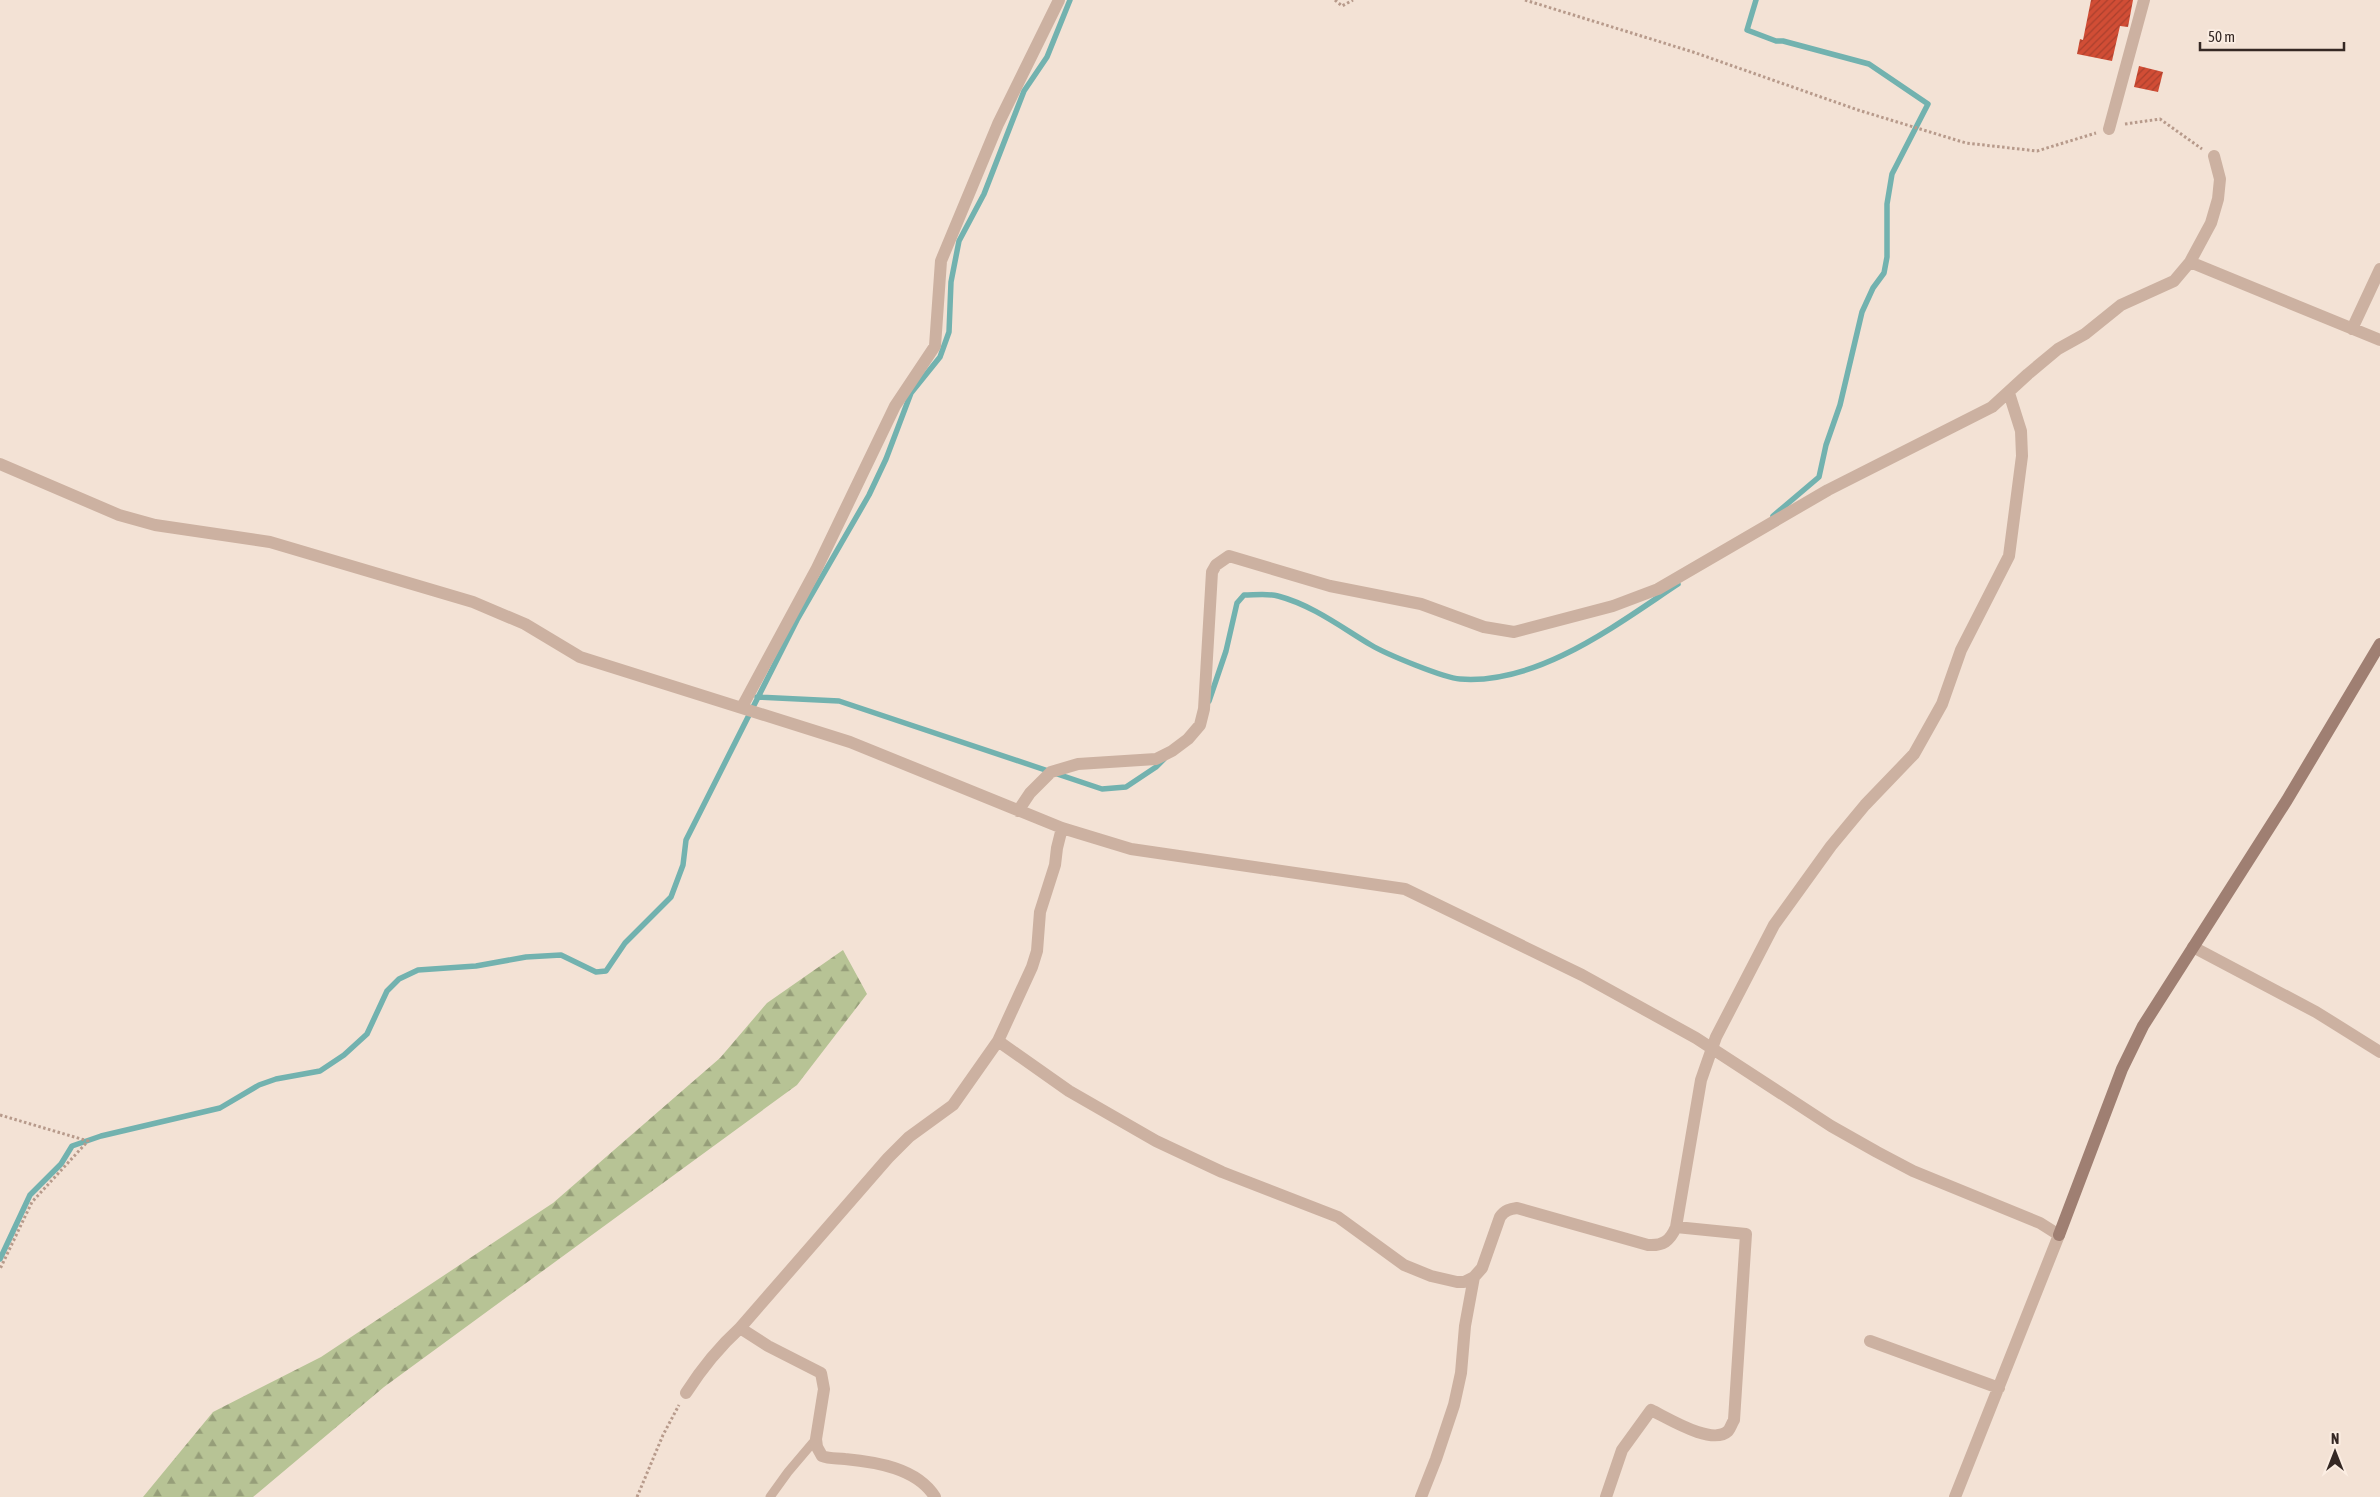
<svg xmlns="http://www.w3.org/2000/svg" width="2380" height="1497" viewBox="0 0 2380 1497" font-family="'Asap Condensed',sans-serif">
<style>
.forest{fill:url(#forest-firs)}
.lines{fill:none;stroke-linecap:round;stroke-linejoin:round}
.stream{stroke:#72b2af;stroke-width:5.5}
.building{fill:url(#building-hatch)}
.path{stroke:#b79a8b;stroke-width:3;stroke-dasharray:2.5 2.5;stroke-linecap:butt}
.lane{stroke:#ccb1a1;stroke-width:9}
.street{stroke:#ccb1a1;stroke-width:12}
.secondary{stroke:#9f7f72;stroke-width:12}
</style>
<defs>
<pattern id="forest-firs" width="22" height="20" patternUnits="userSpaceOnUse" patternTransform="scale(1.25)"><rect width="22" height="20" fill="#b7c395"/><path d="M5 1l3.5 6h-7zM16 11l3.5 6h-7z" fill="#969e79"/></pattern>
<pattern id="building-hatch" width="6" height="6" patternUnits="userSpaceOnUse" patternTransform="scale(1.25)"><rect width="6" height="6" fill="#d14d35"/><path d="M-1 1l2-2M0 6l6-6M5 7l2-2" fill="none" stroke="#aa402d"/></pattern>
</defs>
<rect width="100%" height="100%" fill="#f3e2d5"/>
<path class="forest" d="M843,950L867,994L797,1085L384,1387L253,1497H143L213,1412L321,1357L553,1203L720,1058L767,1003Z"/>
<g class="lines">
<path class="stream" d="M1756,0L1747,30L1776,41H1783L1869,64L1928,104L1892,174L1887,204V257L1884,273L1873,288L1862,312L1840,405L1826,445L1819,477L1773,516
M757,697L839,701L1102,789L1126,787L1156,767L1164,759
M1209,701L1226,651L1237,603L1244,595C1254,595 1268,593 1278,596C1312,605 1341,627 1371,645C1386,654 1444,678 1460,679C1538,685 1616,625 1678,584
M0,1259L30,1195L61,1164L72,1146L101,1136L220,1108L259,1085L276,1079L320,1071L344,1055L367,1034L387,991L399,979L418,970L476,966L526,957L561,955L596,972L606,971L625,943L671,897L683,865L686,840L797,620L869,495L886,459L911,393L940,357L949,332L951,282L959,241L984,194L1024,91L1047,57L1070,0"/>
</g>
<path class="building" d="M2091,0H2133L2128,27L2120,26L2112,61L2077,54L2080,39L2083,40Z
M2139,66L2163,72L2158,92L2134,87Z"/>
<g class="lines">
<path class="path" d="M1335,0L1342,6L1353,0
M1525,0L1693,52L1858,110L1966,143L2037,151L2096,133
M2125,124L2160,119L2202,149
M0,1115L88,1141L32,1202L0,1269
M637,1497L663,1435L679,1405"/>
<path class="lane" d="M770,1497L788,1472L816,1439"/>
<path class="street" d="M2109,129L2144,0
M2190,262L2380,340
M2352,329L2380,269
M0,464L119,515L155,525L270,542L473,602L525,624L580,657L850,742L1062,828L1131,849L1405,889L1582,975L1696,1038L1831,1126L1877,1152L1913,1171L2040,1223L2059,1235L1955,1497
M742,707L817,568L895,406L935,346L941,261L998,124L1059,0
M1018,811L1030,793L1051,772L1078,764L1156,759L1172,751L1188,739L1200,725L1204,709L1212,572L1216,565L1229,556L1330,586L1421,604L1484,627L1514,632L1613,606L1658,589L1828,490L1992,407L2028,374L2058,349L2085,334L2121,305L2174,281L2190,262L2211,223L2218,199L2220,179L2214,156
M2193,947L2316,1012L2380,1052
M998,1041L1069,1091L1156,1141L1222,1172L1338,1217L1404,1265L1431,1276L1457,1282H1464L1474,1277L1482,1268L1500,1217C1505,1210 1510,1209 1517,1208L1648,1245C1663,1246 1670,1241 1676,1227L1701,1080L1716,1037L1774,925L1831,846L1865,805L1914,754L1942,704L1961,650L2009,556L2022,456L2021,431L2009,393
M740,1328L768,1346L821,1373L824,1389L816,1439L817,1447L822,1456C829,1459 837,1458 845,1459C876,1462 917,1468 935,1497
M1870,1341L1999,1388
M686,1393C702,1368 718,1348 740,1328L888,1158L909,1137L953,1105L998,1041L1032,967L1037,951L1040,912L1055,865L1057,848L1062,828
M1421,1497L1436,1459L1454,1405L1461,1373L1465,1326L1474,1277
M1606,1497L1622,1450L1651,1410C1668,1418 1712,1446 1728,1431C1730,1429 1732,1423 1734,1420L1746,1234L1676,1227"/>
<path class="secondary" d="M2059,1235L2122,1069L2143,1026L2287,800L2380,644"/>
</g>
<g transform="translate(2335 1452)" stroke="#fbede2" stroke-width="4" paint-order="stroke">
<path d="M0-4L9 19L0 12L-9 19Z" fill="#352824"/>
<text y="-8" font-size="14" font-weight="bold" text-anchor="middle" fill="#352824">N</text>
</g>
<path d="M2200 42v8h144v-8" fill="none" stroke="#352824" stroke-width="2.5"/>
<text x="2208" y="42" font-size="15" fill="#352824" stroke="#fbede2" stroke-width="4" paint-order="stroke">50 m</text>
</svg>
